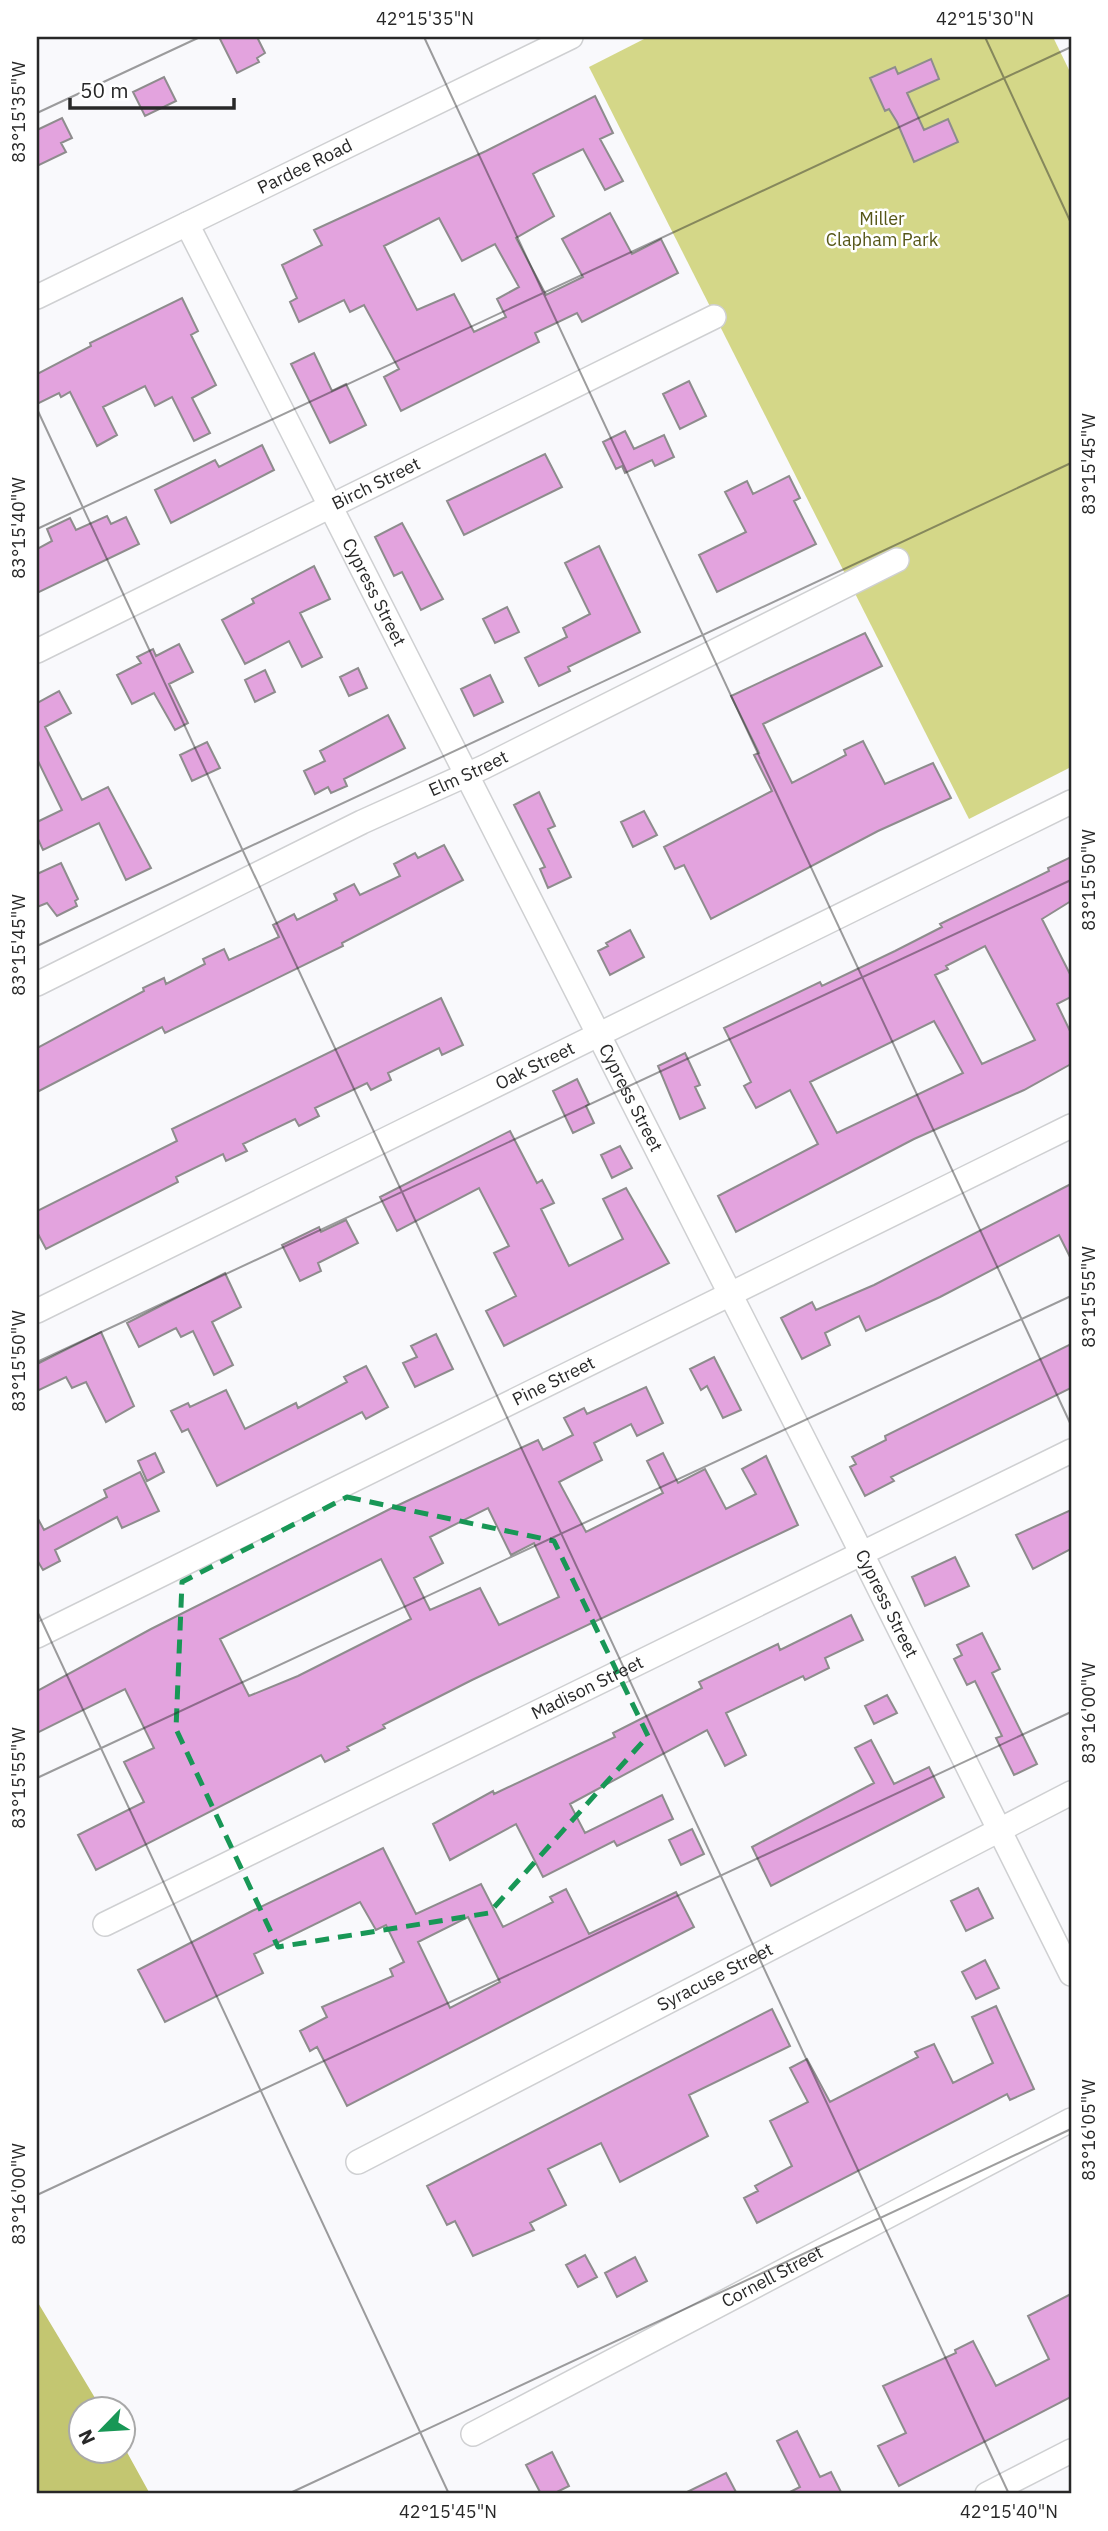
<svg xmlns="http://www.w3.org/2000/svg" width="1108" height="2531" viewBox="0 0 1108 2531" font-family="'IBM Plex Sans',sans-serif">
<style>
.green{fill:#d4d788}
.forest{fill:#c3c671}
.building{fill:#e3a3de;stroke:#8e8c8d;stroke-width:2;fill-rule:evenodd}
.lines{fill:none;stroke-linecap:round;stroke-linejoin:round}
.street-casing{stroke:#cfd0d2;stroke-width:26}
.street{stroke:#fff;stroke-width:23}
.marked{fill:none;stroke:#189756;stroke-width:5;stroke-dasharray:14 9;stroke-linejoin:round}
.ticks{fill:none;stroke:#282828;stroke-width:2;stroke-opacity:0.45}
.labels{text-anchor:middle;stroke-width:5;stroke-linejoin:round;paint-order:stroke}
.street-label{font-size:18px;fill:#282828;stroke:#fff}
.park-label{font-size:18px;fill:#555617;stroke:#fff}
.neatline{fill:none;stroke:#282828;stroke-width:2.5}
.ticks-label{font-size:18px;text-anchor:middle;fill:#282828}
</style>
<rect width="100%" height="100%" fill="#f9f9fc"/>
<path class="green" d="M648,37H1053L1071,74V767L969,819L589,67Z"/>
<path class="forest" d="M37,2301L101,2408H80V2450H122L123,2445L150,2494H37Z"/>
<path class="building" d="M219,37H257L265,53L257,58L259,62L237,73Z
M931,59L939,79L907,93L924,130L948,119L958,142L914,162L897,122L889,109L885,111L870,78L895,67L898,74Z
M164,77L176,101L145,116L133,92Z
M595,96L613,133L600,139L623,181L605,190L583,149L540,170L533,174L554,216L516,238L546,295L583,277L562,239L610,213L632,254L661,239L678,273L582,322L577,313L535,333L539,342L401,411L384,377L399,369L364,305L350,312L344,300L299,322L290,302L297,298L282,265L322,245L314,230L486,151ZM439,218L462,261L495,244L519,287L497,299L506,317L474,332L454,294L417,310L384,246Z
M62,118L72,138L61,143L66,152L37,166V130Z
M182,298L198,331L191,335L216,385L192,398L210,433L194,441L172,397L155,406L145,386L103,407L117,435L97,446L70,392L61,397L59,393L37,404V374L91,346L90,343Z
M314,353L332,391L346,384L366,425L330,443L291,364Z
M689,381L706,416L680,429L663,394Z
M625,431L634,449L664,435L674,457L655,466L652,460L625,473L622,466L616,469L603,442Z
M262,445L274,470L171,523L155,490L215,460L219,467Z
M545,454L562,487L464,535L447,501Z
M789,476L800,498L794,501L816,544L717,592L699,555L746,532L725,492L747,481L753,494Z
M107,516L111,524L126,517L139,544L37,593V549L52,541L47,529L70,518L76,530Z
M402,523L443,599L421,610L402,572L394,576L375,537Z
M599,546L640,632L568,667L570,671L539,686L525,658L567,637L563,628L590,614L565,563Z
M314,566L330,599L300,613L322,657L302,667L289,641L245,664L222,620L254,603L252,599Z
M507,607L519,632L495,643L483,619Z
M865,633L882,666L763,724L792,783L846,755L844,750L863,741L885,784L933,763L951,798L878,831L711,919L684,865L675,869L664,847L772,791L754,755L759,753L731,696Z
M179,644L193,672L169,684L188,723L175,730L154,693L132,704L117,675L141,663L137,657L153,649L156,656Z
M358,668L367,688L349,696L340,677Z
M265,670L275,692L255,702L245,680Z
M490,675L503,702L474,716L461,689Z
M59,691L71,713L45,727L82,800L108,787L151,868L126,880L99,823L43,850L37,837V822L62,810L37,759V703Z
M388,715L405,748L344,779L347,786L331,793L328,787L315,794L304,771L325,761L320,751Z
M207,742L220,768L192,781L180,755Z
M539,792L555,826L548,829L571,877L548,888L540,869L545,867L514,805Z
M644,811L657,835L633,847L621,822Z
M444,845L463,880L342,943L343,946L165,1033L162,1027L37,1092V1048L144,991L143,988L164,978L166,984L205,964L203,959L224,949L229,960L279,937L273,925L294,914L297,920L337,900L334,894L354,884L360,895L400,876L394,864L415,853L418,858Z
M1071,857V901L1042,919L1071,976V997L1057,1004L1071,1033V1064L1024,1090L914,1139L736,1232L718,1196L818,1144L790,1090L756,1108L744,1086L751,1082L724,1028L820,982L822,986L895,951L942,927L940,924L1049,871L1048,868ZM985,946L1035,1040L982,1064L935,975L948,969L946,966ZM934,1021L963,1073L837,1133L810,1082Z
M61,863L78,899L75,901L77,906L57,916L47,903L37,907V874Z
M630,930L644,957L610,975L598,951L608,946L606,943Z
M441,998L463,1045L442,1055L439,1048L388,1073L391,1080L371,1090L367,1083L315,1108L319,1116L299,1126L295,1119L243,1144L247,1151L226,1161L223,1154L176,1177L178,1182L46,1249L37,1232V1211L177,1141L172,1129Z
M685,1053L700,1085L695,1087L705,1108L680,1119L658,1066Z
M577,1079L589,1104L586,1106L594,1123L573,1133L553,1091Z
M510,1131L537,1183L542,1180L554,1203L541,1209L569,1266L623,1239L603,1199L626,1188L669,1263L504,1346L486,1311L516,1296L494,1253L509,1246L479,1188L397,1231L380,1197Z
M620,1146L632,1168L612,1178L601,1155Z
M1071,1184V1259L1059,1235L940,1297L866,1331L859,1316L825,1333L830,1345L802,1359L781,1318L812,1302L816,1310L874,1285Z
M346,1220L358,1243L318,1263L321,1271L300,1281L282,1245L319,1227L321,1232Z
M225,1273L241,1307L212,1322L233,1365L214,1375L193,1331L181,1337L176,1328L139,1347L127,1323Z
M101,1332L134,1406L106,1422L86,1382L72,1388L66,1377L37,1391V1364Z
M436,1334L453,1369L415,1387L403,1363L417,1357L411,1346Z
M1071,1344V1388L891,1477L894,1481L865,1496L850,1467L856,1464L852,1457L886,1440L885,1436Z
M714,1357L741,1410L723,1418L707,1386L701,1390L690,1369Z
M366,1366L388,1407L366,1419L362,1412L217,1486L188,1429L182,1432L171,1411L188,1403L190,1407L226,1390L245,1429L296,1403L298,1408L347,1382L344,1377Z
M646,1387L663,1423L637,1436L631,1424L594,1443L602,1460L559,1482L586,1532L663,1493L647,1461L663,1453L678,1483L705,1469L726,1509L756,1494L742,1469L766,1456L798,1525L472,1680L383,1725L385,1728L347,1747L349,1750L325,1762L321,1755L96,1870L78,1835L144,1802L124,1762L154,1748L125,1689L37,1733V1691L151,1629L392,1508L538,1440L543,1450L573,1435L564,1418L584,1408L587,1414ZM488,1508L511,1555L534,1543L559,1597L499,1625L480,1588L430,1610L414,1578L443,1563L430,1537ZM381,1559L411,1619L298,1676L249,1696L220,1639Z
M155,1453L164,1472L147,1481L138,1461Z
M140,1472L159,1511L122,1528L117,1517L55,1550L60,1561L43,1570L37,1560V1517L44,1530L107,1497L104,1490Z
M1071,1510V1549L1033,1569L1016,1535Z
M955,1557L969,1586L925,1606L912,1577Z
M851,1615L863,1640L825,1658L829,1668L805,1680L803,1676L726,1713L746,1755L725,1766L707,1730L570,1804L585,1833L662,1795L673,1819L617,1846L614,1841L543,1877L516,1824L450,1860L433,1824L493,1791L494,1794L615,1737L613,1733L702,1688L699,1682L778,1644L780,1650Z
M982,1633L1000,1669L992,1673L1037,1764L1014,1775L996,1738L1002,1736L975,1681L967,1685L954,1659L962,1655L957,1645Z
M887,1695L897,1713L874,1724L865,1706Z
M871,1740L894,1784L929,1767L944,1797L771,1886L752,1847L874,1783L855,1748Z
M692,1829L704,1854L681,1865L669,1840Z
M383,1848L416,1914L481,1884L503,1927L553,1902L550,1897L566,1889L589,1934L676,1892L694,1927L347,2106L317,2047L310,2051L300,2031L327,2017L322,2007L393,1976L390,1969L404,1962L386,1925L376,1930L360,1902L254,1954L263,1973L165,2022L138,1970L252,1911ZM468,1917L500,1982L450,2008L418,1942Z
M978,1888L993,1918L966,1931L951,1901Z
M985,1960L999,1988L976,1999L962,1972Z
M996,2006L1034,2089L1010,2100L1007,2094L757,2223L744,2198L758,2191L755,2186L792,2166L770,2121L808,2102L790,2068L807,2059L830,2102L918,2057L915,2052L934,2044L953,2083L993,2063L972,2017Z
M772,2009L790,2046L689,2095L708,2136L620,2182L601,2143L548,2169L566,2205L530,2223L534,2230L473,2256L455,2221L447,2225L427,2186Z
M585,2255L597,2277L578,2287L566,2265Z
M635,2257L647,2281L617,2297L605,2273Z
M1071,2294V2397L899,2486L878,2446L906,2433L883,2386L956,2353L955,2350L973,2341L996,2386L1049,2359L1028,2316Z
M797,2431L820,2477L831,2472L842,2494H786L800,2487L777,2441Z
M552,2452L569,2486L553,2494H541L526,2465Z
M726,2473L737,2494H683Z"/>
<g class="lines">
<g class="street-casing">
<g id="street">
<path id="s1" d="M187,224L851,1532L1071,1974"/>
<path id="s2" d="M37,297L571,37"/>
<path id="s3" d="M37,651L714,317"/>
<path id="s4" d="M37,984L362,822L484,767L897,560"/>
<path id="s5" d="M37,1311L1071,802"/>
<path id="s6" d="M37,1636L1071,1126"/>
<path id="s7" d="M105,1924L1071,1451"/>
<path id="s8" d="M358,2162L1071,1793"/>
<path id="s9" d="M473,2434L1071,2120"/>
<path d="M987,2494L1071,2451"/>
</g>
</g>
<use href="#street" class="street"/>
</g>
<path class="marked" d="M347,1497L554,1541L648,1736L489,1913L278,1947L176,1729L182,1582Z"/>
<path class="ticks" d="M424,37L1071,1425M985,37L1071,223M37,113L200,37M37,409L1009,2494M37,529L1071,47M37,946L1071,463M37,1362L1071,880M37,1611L449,2494M37,1778L1071,1296M37,2195L1071,1712M288,2494L1071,2129"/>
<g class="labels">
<g class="street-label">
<text dy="6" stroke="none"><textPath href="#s2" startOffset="298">Pardee Road</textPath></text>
<text dy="6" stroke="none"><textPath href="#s3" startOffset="378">Birch Street</textPath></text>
<text dy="6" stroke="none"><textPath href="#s1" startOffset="413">Cypress Street</textPath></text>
<text dy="6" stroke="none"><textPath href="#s4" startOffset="480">Elm Street</textPath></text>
<text dy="6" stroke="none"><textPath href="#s5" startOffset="555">Oak Street</textPath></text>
<text dy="6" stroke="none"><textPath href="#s1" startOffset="980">Cypress Street</textPath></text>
<text dy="6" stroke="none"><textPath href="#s6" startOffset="576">Pine Street</textPath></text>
<text dy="6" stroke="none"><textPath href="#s1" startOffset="1547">Cypress Street</textPath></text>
<text dy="6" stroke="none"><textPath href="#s7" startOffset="537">Madison Street</textPath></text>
<text dy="6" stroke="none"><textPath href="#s8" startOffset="402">Syracuse Street</textPath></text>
<text dy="6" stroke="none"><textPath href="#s9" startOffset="338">Cornell Street</textPath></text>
</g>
<g class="park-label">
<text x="882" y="225">Miller<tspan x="882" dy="21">Clapham Park</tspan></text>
</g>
</g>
<rect width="1108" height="2531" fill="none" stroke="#ffffff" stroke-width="77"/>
<g transform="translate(102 2430) rotate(245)"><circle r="33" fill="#ffffff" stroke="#a9a9a9" stroke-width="2"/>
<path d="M0-5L12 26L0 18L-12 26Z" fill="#189756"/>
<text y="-10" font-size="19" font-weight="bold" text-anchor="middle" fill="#282828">N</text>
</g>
<path d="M70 98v10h164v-10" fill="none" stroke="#282828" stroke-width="3.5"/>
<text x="80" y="98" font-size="21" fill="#282828" stroke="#ffffff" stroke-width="5" paint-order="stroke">50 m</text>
<rect x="38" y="38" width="1032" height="2454" class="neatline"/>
<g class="ticks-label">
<text x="425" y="25">42°15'35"N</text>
<text x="985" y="25">42°15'30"N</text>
<text transform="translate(19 112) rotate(-90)" y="6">83°15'35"W</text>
<text transform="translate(1089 464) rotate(-90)" y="6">83°15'45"W</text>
<text transform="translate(19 528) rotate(-90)" y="6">83°15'40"W</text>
<text transform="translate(1089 880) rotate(-90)" y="6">83°15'50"W</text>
<text transform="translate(19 945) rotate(-90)" y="6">83°15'45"W</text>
<text transform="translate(1089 1297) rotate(-90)" y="6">83°15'55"W</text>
<text transform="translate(19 1361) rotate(-90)" y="6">83°15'50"W</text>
<text transform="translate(1089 1713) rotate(-90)" y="6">83°16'00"W</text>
<text transform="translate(19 1778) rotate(-90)" y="6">83°15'55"W</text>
<text transform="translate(1089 2130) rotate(-90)" y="6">83°16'05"W</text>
<text transform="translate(19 2194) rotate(-90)" y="6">83°16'00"W</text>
<text x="448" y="2518">42°15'45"N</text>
<text x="1009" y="2518">42°15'40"N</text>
</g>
</svg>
